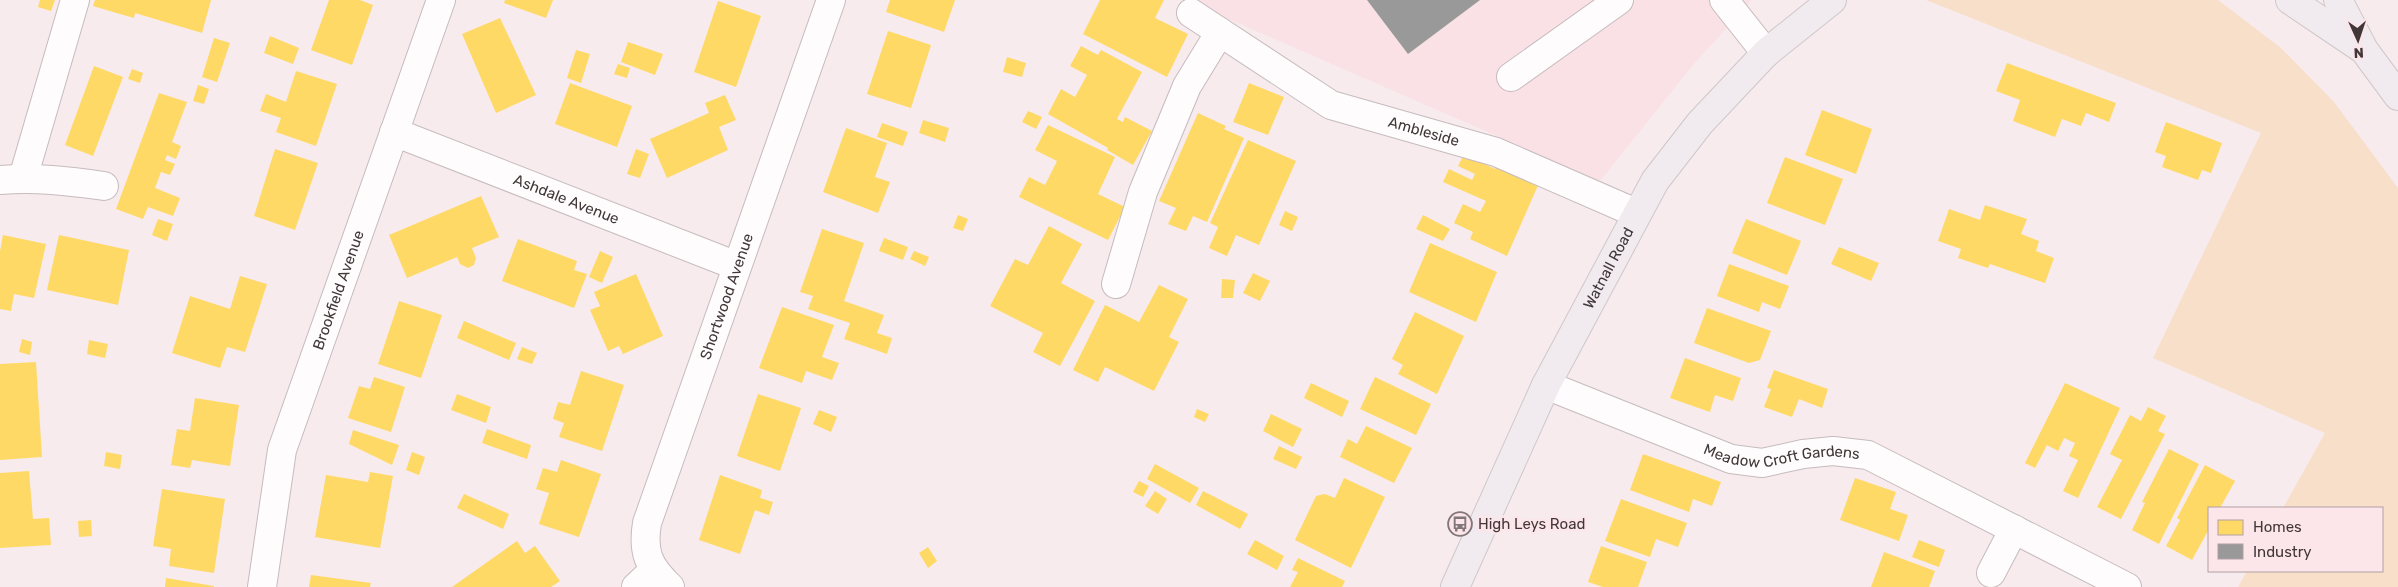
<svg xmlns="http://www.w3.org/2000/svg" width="2398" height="587" viewBox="0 0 2398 587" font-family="Rubik,sans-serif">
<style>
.built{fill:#f9e1e5}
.green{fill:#f8dfc9}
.homes{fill:#ffd966}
.industry{fill:#999}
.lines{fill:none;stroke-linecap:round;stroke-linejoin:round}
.minor-casing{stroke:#c6bbbe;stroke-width:30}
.major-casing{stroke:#cec8c9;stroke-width:30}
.minor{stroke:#fefcfc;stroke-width:28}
.major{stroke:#f1eaef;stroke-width:28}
.labels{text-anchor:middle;stroke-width:5;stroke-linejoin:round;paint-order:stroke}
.street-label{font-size:15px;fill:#413739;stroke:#fce6ea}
.poi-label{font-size:15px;fill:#413739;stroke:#fce6ea;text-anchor:start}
</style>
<rect width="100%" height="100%" fill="#f7ebee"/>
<path class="built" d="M1185,0H1752L1693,65L1600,181Z"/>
<path class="green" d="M1926,0H2218L2281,48L2334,102L2398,188V587H2238L2247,571H2382V508H2283L2325,433L2153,358L2261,133Z"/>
<path class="homes" d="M40,0H55L51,11L38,7Z
M95,0H211L202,33L135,13L134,18L113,12L93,6Z
M329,0H360L373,5L352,65L311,50Z
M505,0H553L546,18L504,3Z
M890,0H955L944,32L886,12Z
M1100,0H1164L1155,18L1188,34L1167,77L1083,34Z
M718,1L761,16L736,87L694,72Z
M500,18L536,95L496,113L462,34Z
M888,31L931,45L911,108L867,94Z
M270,36L299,48L293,64L264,53Z
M214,38L230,43L217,82L202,77Z
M628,42L663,54L655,75L621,62Z
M1081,46L1098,55L1101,50L1142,72L1117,119L1123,122L1125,117L1152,131L1133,165L1107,150L1108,148L1048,114L1061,89L1075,97L1087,75L1070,66Z
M576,50L590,54L581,83L567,78Z
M1007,57L1026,63L1022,77L1003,72Z
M2007,63L2116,103L2109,122L2086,113L2081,126L2062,119L2055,137L2013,121L2020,100L1996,91Z
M618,64L630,68L627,78L614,74Z
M94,66L123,77L93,156L65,145Z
M132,69L143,73L140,83L128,79Z
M296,71L337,84L316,146L276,132L281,118L260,111L266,94L286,102Z
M570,83L632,106L617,147L555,124Z
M1249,83L1284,97L1268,135L1233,122Z
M198,85L209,89L204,104L193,101Z
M159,93L187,102L172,142L181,146L176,159L167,155L165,160L175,164L170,175L161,172L155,188L180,198L173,216L148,207L143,219L116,209Z
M725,95L736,120L719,127L728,150L667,178L650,139L709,113L705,103Z
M1822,110L1872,129L1856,174L1805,155Z
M1028,111L1042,117L1036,129L1022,122Z
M1198,113L1226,126L1224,129L1244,138L1207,222L1193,216L1186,231L1168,224L1176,208L1159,201Z
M923,120L949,128L945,142L919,133Z
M2166,122L2222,143L2211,173L2202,170L2198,180L2162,167L2166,156L2155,152Z
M882,123L908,132L903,146L877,137Z
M1048,125L1115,157L1098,194L1125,207L1108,240L1019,197L1029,177L1045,185L1057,161L1035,150Z
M846,128L887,143L875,177L890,182L878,213L823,192Z
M1248,140L1296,161L1259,245L1236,235L1227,256L1209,248L1218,227L1210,223Z
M275,149L318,163L295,230L254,216Z
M636,149L649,154L640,178L627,174Z
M1464,154L1495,169L1497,164L1539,183L1507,256L1470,239L1473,232L1454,223L1463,204L1480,212L1486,201L1443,182L1449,169L1472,180L1475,174L1458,166Z
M1785,157L1843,179L1825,225L1767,203Z
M481,196L499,237L472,248L476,258L474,265L468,268L460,264L457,257L407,278L389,235Z
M1985,205L2027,219L2021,234L2039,241L2036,251L2054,258L2045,283L1990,264L1988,268L1958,258L1961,249L1938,241L1949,209L1980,220Z
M1285,211L1298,217L1292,231L1279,225Z
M958,215L968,219L963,231L953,228Z
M1423,215L1450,229L1443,241L1416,229Z
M158,219L173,224L167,241L152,235Z
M1746,219L1801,241L1787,275L1732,253Z
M1049,226L1082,244L1061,283L1095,301L1060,366L1033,352L1043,333L990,306L1015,259L1028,265Z
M822,229L864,243L844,301L884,315L877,333L892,338L887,354L844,339L850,323L808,309L813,296L800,292Z
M3,235L46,244L34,298L14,294L11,311L0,309V251Z
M59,235L129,250L118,305L47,290Z
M884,238L908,247L903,260L879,251Z
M518,239L577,261L574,270L587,274L574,308L502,281Z
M1430,243L1497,272L1476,322L1409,292Z
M1839,247L1879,263L1871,281L1831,264Z
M600,251L613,257L602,283L589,277Z
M914,251L929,257L925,266L910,259Z
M1729,264L1789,286L1780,309L1762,302L1759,312L1717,296Z
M1253,273L1270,281L1260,301L1243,293Z
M636,274L663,336L623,354L619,346L608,351L590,310L600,306L594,292Z
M240,276L267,284L245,352L227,347L220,368L172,353L190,296L230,309Z
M1222,279L1235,280L1233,298H1221Z
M1159,285L1188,299L1169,337L1179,342L1154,391L1105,367L1098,382L1073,370L1105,305L1139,322Z
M399,301L442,315L421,378L378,364Z
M782,307L834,325L822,357L839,363L832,380L806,371L802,383L759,368Z
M1707,308L1771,331L1760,360L1749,363L1694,343Z
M1415,312L1464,336L1437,394L1398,374L1403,365L1392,359Z
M464,321L516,343L509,360L457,338Z
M22,339L32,342L30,355L19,352Z
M89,340L108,344L105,358L87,354Z
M522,347L537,353L532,364L517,359Z
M1685,358L1741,378L1733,401L1715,395L1710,412L1670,398Z
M36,362L42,457L0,460V364Z
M1774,370L1828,389L1822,408L1799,399L1792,417L1764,407L1771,389L1767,388Z
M581,371L624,385L602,451L559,437L564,423L553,419L558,402L570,405Z
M374,377L405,387L391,432L348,418L359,386L370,389Z
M1375,377L1431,404L1416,435L1360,409Z
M1311,383L1349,401L1342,417L1304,398Z
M2065,383L2120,408L2078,498L2063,491L2078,460L2069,456L2075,443L2064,438L2058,451L2047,445L2035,468L2025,463Z
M457,394L491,407L486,423L451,410Z
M758,394L801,408L780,471L737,456Z
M195,398L239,405L230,466L192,460L190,468L171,465L177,429L190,431Z
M2148,407L2166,416L2158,431L2165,434L2121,519L2097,507L2122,460L2110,454L2130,415L2141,421Z
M1197,409L1209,414L1205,422L1194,417Z
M819,410L837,417L831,432L813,424Z
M1271,414L1302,429L1293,447L1263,431Z
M1366,426L1412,448L1394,483L1340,457L1348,439L1357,444Z
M487,429L531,445L527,459L482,443Z
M353,430L399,445L392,465L349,444Z
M1279,446L1302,457L1296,469L1273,459Z
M2169,449L2199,464L2159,544L2132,530L2145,503L2142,502Z
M106,452L122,455L120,469L104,466Z
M412,452L425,457L419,475L406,470Z
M1643,454L1721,482L1712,506L1693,499L1689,512L1630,490Z
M561,460L601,474L579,537L539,524L549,493L536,489L543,468L557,472Z
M1155,464L1199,488L1190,503L1147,479Z
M2205,465L2235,481L2220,508H2209V529L2192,560L2166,546L2180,520L2177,518Z
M29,471L33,519L49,518L51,545L0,548V473Z
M370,472L393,476L380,548L315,537L326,475L368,482Z
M720,475L762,490L760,498L773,502L769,515L755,510L740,554L699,540Z
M1344,478L1385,497L1351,568L1295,540L1316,496L1325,494L1335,498Z
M1855,478L1896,492L1890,509L1908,515L1899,541L1840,520Z
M1139,481L1149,486L1143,497L1133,492Z
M162,489L225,499L214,573L169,566L171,549L153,546Z
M1155,491L1167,499L1158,514L1145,506Z
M1203,491L1248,514L1240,529L1196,505Z
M464,494L509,514L503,529L457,508Z
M1621,499L1687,523L1678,547L1656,539L1650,557L1605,541Z
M91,520L92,536L79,537L78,521Z
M1255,540L1284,556L1277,570L1247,554Z
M1919,540L1945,550L1939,567L1912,557Z
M517,541L525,553L535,546L560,581L551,587H452Z
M1601,546L1647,562L1638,587H1603L1588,582Z
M928,547L937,561L928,568L919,553Z
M1884,552L1935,571L1929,587H1871Z
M1298,558L1345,581L1342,587H1290L1298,572L1292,570Z
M311,575L371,583L370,587H309Z
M166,578L214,586V587H165Z"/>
<path class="industry" d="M1367,0H1480L1408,54Z"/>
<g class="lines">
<g class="minor-casing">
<g id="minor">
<path d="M1724,0L1766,53"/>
<path id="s1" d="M1191,13L1331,105L1496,152L1636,213"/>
<path d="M1511,77L1619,0"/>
<path id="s2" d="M394,132L737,266"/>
<path d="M23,178L75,0"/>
<path d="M0,180C35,177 69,181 104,186"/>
<path d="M1116,284L1143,192L1187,86L1220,32"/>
<path id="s3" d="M1546,385L1731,459L1762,463L1803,454L1833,451L1868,455L2127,587"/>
<path d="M1991,573L2014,529"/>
<path id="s4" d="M262,587L282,450L441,0"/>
<path d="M636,587L653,571"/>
<path id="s5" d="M670,587C649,567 642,553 647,523L831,0"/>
</g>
</g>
<g class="major-casing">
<g id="major">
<path d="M2290,0L2361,48"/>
<path d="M2338,0L2364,50L2398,96"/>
<path id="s6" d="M1455,587L1546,385L1655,181L1700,123L1766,53L1832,0"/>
</g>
</g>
<use href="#minor" class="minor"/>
<use href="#major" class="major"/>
</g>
<defs>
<g id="bus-ring" transform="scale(1.25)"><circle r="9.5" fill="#fce6ea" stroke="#817678" stroke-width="1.5"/><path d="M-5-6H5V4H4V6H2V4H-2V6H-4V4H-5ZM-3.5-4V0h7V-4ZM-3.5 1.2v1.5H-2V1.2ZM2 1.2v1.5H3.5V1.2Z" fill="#817678"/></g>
</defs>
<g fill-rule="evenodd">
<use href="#bus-ring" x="1460" y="524"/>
</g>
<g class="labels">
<g class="street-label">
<text dy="5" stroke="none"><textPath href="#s1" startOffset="264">Ambleside</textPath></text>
<text dy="5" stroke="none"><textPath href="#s2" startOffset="185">Ashdale Avenue</textPath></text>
<text dy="5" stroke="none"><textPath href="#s6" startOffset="354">Watnall Road</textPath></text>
<text dy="5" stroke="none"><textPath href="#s4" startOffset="308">Brookfield Avenue</textPath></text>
<text dy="5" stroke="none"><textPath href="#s5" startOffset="312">Shortwood Avenue</textPath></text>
<text dy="5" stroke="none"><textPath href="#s3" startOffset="250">Meadow Croft Gardens</textPath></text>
</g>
<g class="poi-label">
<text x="1478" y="529">High Leys Road</text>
</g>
</g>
<rect x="2208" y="507" width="175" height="65" fill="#fce6ea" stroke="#b1a0a3"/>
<rect x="2218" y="520" width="25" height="15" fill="#ffd966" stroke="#b1a0a3"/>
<text x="2253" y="532" font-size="15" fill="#413739">Homes</text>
<rect x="2218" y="544" width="25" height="15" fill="#999999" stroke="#b1a0a3"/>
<text x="2253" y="557" font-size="15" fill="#413739">Industry</text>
<g transform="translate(2358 40) rotate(177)" stroke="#fce6ea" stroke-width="4" paint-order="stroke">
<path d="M0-4L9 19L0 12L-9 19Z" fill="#413739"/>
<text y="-8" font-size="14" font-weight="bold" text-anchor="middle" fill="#413739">N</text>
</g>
</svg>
